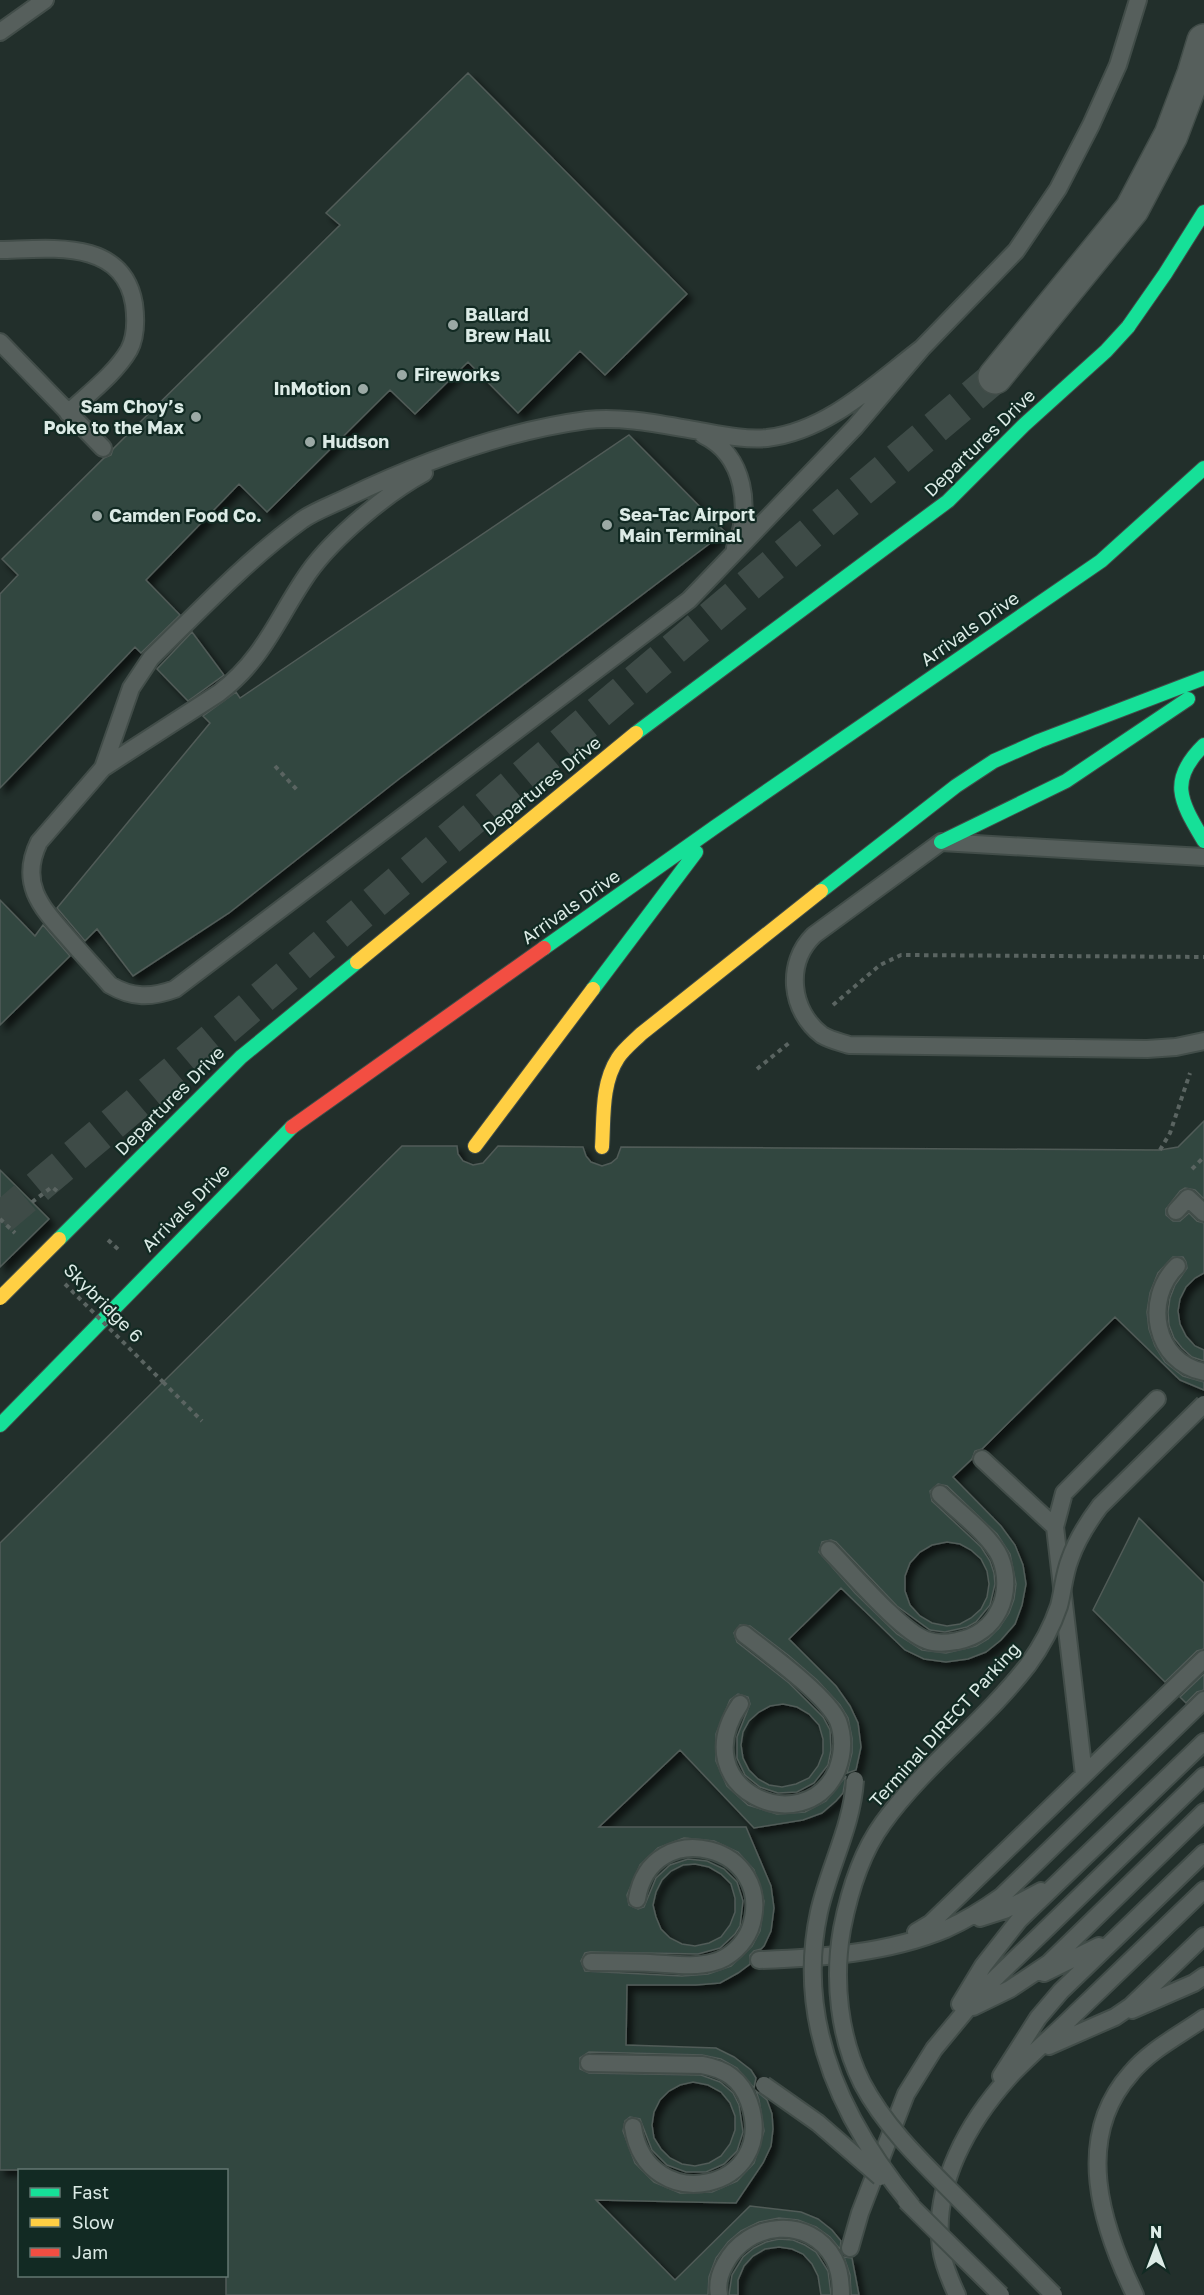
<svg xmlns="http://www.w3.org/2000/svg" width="1204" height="2295" viewBox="0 0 1204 2295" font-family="'Golos Text',sans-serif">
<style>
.building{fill:#334641;stroke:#515c58;stroke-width:1.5;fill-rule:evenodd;filter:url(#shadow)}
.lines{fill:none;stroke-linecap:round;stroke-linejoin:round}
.street-tunnel{stroke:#3e4b47;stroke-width:33;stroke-dasharray:33 16;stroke-linecap:butt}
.lane-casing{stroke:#424d49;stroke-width:20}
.street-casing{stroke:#424d49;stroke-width:36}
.fast-casing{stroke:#424d49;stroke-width:16}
.slow-casing{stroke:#424d49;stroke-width:16}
.jam-casing{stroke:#424d49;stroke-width:16}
.path{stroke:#5a6461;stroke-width:4;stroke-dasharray:4.5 4.5;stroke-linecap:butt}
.lane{stroke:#565f5c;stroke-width:16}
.street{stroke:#565f5c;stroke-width:33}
.fast{stroke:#16e098;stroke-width:14}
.slow{stroke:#ffcf43;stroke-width:14}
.jam{stroke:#f24e42;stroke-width:14}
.lane-bridge-casing{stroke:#424d49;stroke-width:20;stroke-linecap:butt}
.fast-bridge-casing{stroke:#424d49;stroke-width:16;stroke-linecap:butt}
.slow-bridge-casing{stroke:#424d49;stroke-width:16;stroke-linecap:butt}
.path-bridge{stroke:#5a6461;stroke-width:4;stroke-dasharray:4.5 4.5;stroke-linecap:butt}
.lane-bridge{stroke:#565f5c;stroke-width:16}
.fast-bridge{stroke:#16e098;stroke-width:14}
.slow-bridge{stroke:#ffcf43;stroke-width:14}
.poi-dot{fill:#9ba9a5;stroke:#122a23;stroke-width:2}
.labels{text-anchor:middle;stroke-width:4.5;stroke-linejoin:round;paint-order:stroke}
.poi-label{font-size:18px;font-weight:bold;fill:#dcebe6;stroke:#122a23;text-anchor:start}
.street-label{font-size:18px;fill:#dcebe6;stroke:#122a23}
</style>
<defs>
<filter id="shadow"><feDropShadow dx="5.5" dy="5.5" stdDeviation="3" flood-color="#0009"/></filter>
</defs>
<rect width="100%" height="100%" fill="#222f2b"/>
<path class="building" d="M468,73L687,294L605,375L580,351L518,413L468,362L415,414L390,390L267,512L239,484L146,580L180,615L141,653L135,647L0,788V594L18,575L2,559L104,458L111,455L113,449L131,431L340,225L326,213Z
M629,435L725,532L399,779L229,913L133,976L97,929L85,941L57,908L210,723L203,716L236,692L240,698Z
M192,632L224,675L188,701L157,669Z
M0,900L35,936L43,925L70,956L0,1025Z
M1204,1121V1199L1195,1190L1185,1188L1180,1191L1166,1209V1215L1173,1221H1180L1189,1213L1197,1221L1204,1223V1273L1195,1278L1186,1287L1180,1299L1178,1311L1180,1324L1186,1336L1195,1346L1204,1350V1361L1192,1357L1182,1348L1174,1338L1169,1325L1168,1312L1170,1298L1175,1285L1187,1268L1186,1262L1183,1257H1173L1158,1273L1150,1293L1147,1312L1149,1329L1155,1346L1165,1362L1183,1376L1204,1382V1390L1180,1380L1115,1317L982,1449L975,1451L972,1459L953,1477L1001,1526L1015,1545L1023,1565L1026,1584L1022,1605L1015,1624L1001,1640L986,1652L968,1659L946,1662L924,1659L905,1650L841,1588L789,1639L836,1686L850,1706L858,1723L861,1747L856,1770L847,1773L852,1753V1738L848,1718L840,1705L817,1680L788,1655L750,1626L740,1625L734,1633L737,1642L789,1683L823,1717L830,1730L831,1750L828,1765L814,1783L797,1792L778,1793L760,1787L745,1775L737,1758V1737L750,1704L748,1697L738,1694L730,1700L716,1734V1761L727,1786L748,1805L777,1814L805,1812L826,1801L846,1776L843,1793L836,1801L822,1813L803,1820L754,1828L680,1750L599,1827H746L771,1886L774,1908L771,1931L764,1946L761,1949L754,1951L750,1955V1964L738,1973L720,1983L696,1985H627L626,2045L716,2048L734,2057L751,2070L756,2078L754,2088L737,2068L721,2059L702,2055L589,2052L580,2058V2069L589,2073L701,2075L720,2082L733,2093L739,2105L743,2132L737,2151L724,2164L706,2172H686L667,2165L652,2150L640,2119L630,2117L625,2121L623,2131L635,2163L654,2182L680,2193L712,2192L737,2181L754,2163L764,2131L759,2100L756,2091L767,2100L772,2114L773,2129L771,2146L763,2163L736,2203L596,2200L675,2280L750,2206L801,2212L818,2219L832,2230L841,2241L840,2249L830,2237L816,2227L798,2220L779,2218L759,2222L741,2231L728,2242L716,2258L709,2277L708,2295H226V2170H0V1543L402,1146H457L458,1154L463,1161L473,1165L483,1163L498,1146L583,1147L586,1156L591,1162L602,1166L611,1163L617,1158L621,1147L1160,1150L1178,1147ZM938,1484L947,1486L997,1534L1010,1554L1016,1584L1014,1599L1009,1613L999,1628L988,1639L976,1646L946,1653L922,1650L897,1634L855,1593L819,1552L822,1542L831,1540L836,1542L897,1606L930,1630L945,1632L967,1627L976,1622L990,1605L995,1584L994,1573L990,1561L981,1547L932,1501L930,1491ZM947,1542L960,1544L971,1550L981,1559L987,1571L989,1584L987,1597L981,1609L971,1618L960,1624L947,1626L932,1623L920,1616L910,1605L905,1591V1576L910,1563L920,1552L932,1545ZM783,1704L797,1707L809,1714L819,1725L823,1739V1753L818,1766L809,1778L796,1784L782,1787L769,1785L758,1779L749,1770L743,1758L741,1745L743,1732L749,1721L759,1712L770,1706ZM684,1838L714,1841L738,1852L754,1870L764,1901L760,1931L752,1946L731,1966L708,1974L682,1976L585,1971L581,1961L585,1953L590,1952L698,1954L720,1948L735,1934L740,1926L743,1901L737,1882L724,1869L707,1861L688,1859L670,1865L656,1878L644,1907L638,1909L629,1905L627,1895L640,1865L658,1848ZM695,1864L709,1867L721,1874L731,1884L735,1898V1912L730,1925L721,1937L709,1943L695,1946L682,1944L670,1938L661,1929L656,1917L653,1905L656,1892L662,1880L671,1871L683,1865ZM693,2082L708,2085L721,2092L730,2103L735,2116V2130L730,2144L721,2156L709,2163L695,2166L682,2164L670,2158L661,2149L654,2138L652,2125L654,2112L660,2100L669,2091L680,2085Z
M0,1170L49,1219L0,1267Z
M1139,1518L1204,1583V1649L1197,1651L1165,1682L1093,1610Z
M1204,1674V1690L1197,1692L1186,1703L1180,1697Z
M779,2239L793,2240L805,2245L816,2252L828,2271L831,2295H821L818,2276L812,2264L803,2254L792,2249L779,2247L765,2249L753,2256L744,2266L738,2280V2295H729L732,2275L743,2257L754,2248L766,2242Z
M844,2257L852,2258L859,2295H851L850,2275Z"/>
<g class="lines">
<path class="street-tunnel" d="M0,1219L995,377"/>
<g class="lane-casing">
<path id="lane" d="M0,32L45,0
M0,250C50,249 123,238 134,304C136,319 136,337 129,350C115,374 88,394 68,413
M0,342L103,448
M922,348C876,383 828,431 767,438C745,440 722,435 700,431C663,425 625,416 587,420C505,431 421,462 346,498C332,505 315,511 302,520C247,560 200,610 151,658L131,688L103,768L39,842C18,885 43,909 70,940C83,955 97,970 110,985C132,998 151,998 175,989L689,600L855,427L922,348L1016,251L1058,189L1091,125L1118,65L1138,0
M703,435C745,455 752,509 735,548
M103,768L219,693C265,658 278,616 309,572C334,537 387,493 424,473
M1204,857L941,842L814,935C785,963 790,1011 822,1035C830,1040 840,1042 849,1045L1147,1049L1176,1047L1204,1041
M1176,1211L1188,1198L1204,1213
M1177,1266C1143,1299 1154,1362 1204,1372
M982,1459L1055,1527L1064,1493L1157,1399
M1055,1527L1084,1775
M829,1550C851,1572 901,1631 926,1640C936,1644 947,1643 957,1641C997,1634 1015,1593 1000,1557C990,1535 957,1511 940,1494
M740,1704C682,1789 805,1843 837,1770C843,1754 844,1737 838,1721C826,1695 768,1653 744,1634
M980,1918L1005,1910L1041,1891
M916,1932L931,1923L1204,1659
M759,1960C820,1958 889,1953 946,1929C966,1920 984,1909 1002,1896L1204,1700
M591,1962C611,1962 631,1962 650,1963C672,1964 694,1968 714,1962C730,1958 744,1944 750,1929C779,1845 651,1813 637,1899
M1044,1973L1099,1946
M960,2004L983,1966L1019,1920L1204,1742
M973,2007L1010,1989L1049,1963L1204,1812
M1132,2010L1194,1983L1204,1976
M1049,2046L1115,2017L1131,2006L1204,1936
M589,2063L702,2065C725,2069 741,2079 749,2102C780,2191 647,2219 633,2127
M1001,2076L1038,2018L1061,1991L1204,1853
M850,2248L860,2213L906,2094L934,2049L982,1991L1204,1776
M719,2295C717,2285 720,2273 725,2264C747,2221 810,2215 834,2259C840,2270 841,2283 841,2295
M957,2295C950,2280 943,2264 941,2248C932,2185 969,2121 1010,2076C1031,2054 1055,2034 1076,2013C1119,1972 1161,1931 1204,1890
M1135,2295C1101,2225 1073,2138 1131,2073C1150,2050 1180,2035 1204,2018"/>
</g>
<g class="street-casing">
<path id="street" d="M995,377L1132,209L1171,135L1194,74L1204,41"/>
</g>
<g class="fast-casing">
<path id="fast" d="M1128,327L1165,274L1204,212
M1204,745C1167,781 1181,802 1204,841
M941,842L1066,781L1188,699
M821,891L956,786L994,761L1039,741L1204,678
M544,948L715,827L1101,561L1204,468
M593,989L696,852
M0,1425L292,1127"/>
</g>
<g class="slow-casing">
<path id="slow" d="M475,1146L593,989
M602,1147C604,1118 601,1084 618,1058C624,1049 633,1042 641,1034L821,891"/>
</g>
<g class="jam-casing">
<path id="jam" d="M292,1127L544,948"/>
</g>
<path class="path" d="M275,766L298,791
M833,1005L880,965L901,955L1204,957
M757,1069L789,1043
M1160,1150L1170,1133L1190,1073
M1192,1169L1204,1157
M32,1202L52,1187L57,1191
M0,1219L15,1233
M108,1240L120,1251
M163,1382L202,1421"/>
<use href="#lane" class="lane"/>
<use href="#street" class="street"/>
<use href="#fast" class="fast"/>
<use href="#slow" class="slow"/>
<use href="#jam" class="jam"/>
<g class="lane-bridge-casing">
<path id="lane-bridge" d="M855,1780C852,1827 829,1867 819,1912C795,2023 843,2123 912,2206
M764,2085L818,2123L880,2177
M906,2201L1001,2295
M1054,2295C1020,2261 987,2227 953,2193C920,2160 884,2125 862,2083C839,2037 833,1980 842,1929C849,1893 861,1853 883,1823C924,1766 985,1721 1028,1665C1041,1647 1052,1627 1059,1606C1063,1591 1064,1574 1070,1559C1077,1539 1088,1522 1100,1506L1204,1404"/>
</g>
<g class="fast-bridge-casing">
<path id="fast-bridge" d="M636,733L948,501L1024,425L1106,351L1128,327
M59,1239L241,1057L357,962"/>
</g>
<g class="slow-bridge-casing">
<path id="slow-bridge" d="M357,962L636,733
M0,1298L59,1239"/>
</g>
<path class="path-bridge" d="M65,1284L163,1382"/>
<use href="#lane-bridge" class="lane-bridge"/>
<use href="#fast-bridge" class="fast-bridge"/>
<use href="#slow-bridge" class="slow-bridge"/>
</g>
<g class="poi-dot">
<circle cx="453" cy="325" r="6"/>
<circle cx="402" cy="375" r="6"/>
<circle cx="363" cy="389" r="6"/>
<circle cx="196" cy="417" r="6"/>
<circle cx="310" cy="442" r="6"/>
<circle cx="97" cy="516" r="6"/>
<circle cx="607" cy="525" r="6"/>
</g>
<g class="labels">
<g class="poi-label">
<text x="465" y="321">Ballard<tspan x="465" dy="21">Brew Hall</tspan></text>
<text x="414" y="381">Fireworks</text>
<text x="351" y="395" text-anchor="end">InMotion</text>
<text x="184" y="413" text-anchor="end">Sam Choy’s<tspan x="184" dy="21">Poke to the Max</tspan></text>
<text x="322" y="448">Hudson</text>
<text x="619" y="521">Sea-Tac Airport<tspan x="619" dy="21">Main Terminal</tspan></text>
<text x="109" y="522">Camden Food Co.</text>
</g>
<g class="street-label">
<text transform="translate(980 443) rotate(-44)" y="6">Departures Drive</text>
<text transform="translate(970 629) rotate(-35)" y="6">Arrivals Drive</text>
<text transform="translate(542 786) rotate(-39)" y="6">Departures Drive</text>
<text transform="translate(571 907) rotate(-35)" y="6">Arrivals Drive</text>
<text transform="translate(170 1101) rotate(-45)" y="6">Departures Drive</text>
<text transform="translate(186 1208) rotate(-45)" y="6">Arrivals Drive</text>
<text transform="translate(103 1303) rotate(45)" y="6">Skybridge 6</text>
<text transform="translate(945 1725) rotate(-48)" y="6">Terminal DIRECT Parking</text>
</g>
</g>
<rect x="18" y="2169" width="210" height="108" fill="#122a23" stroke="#637771" stroke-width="1.5"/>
<rect x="30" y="2188" width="30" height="9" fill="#16e098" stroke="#637771" stroke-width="1.5"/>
<text x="72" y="2199" font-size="18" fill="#dcebe6">Fast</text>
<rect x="30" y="2218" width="30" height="9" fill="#ffcf43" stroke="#637771" stroke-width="1.5"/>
<text x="72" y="2229" font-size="18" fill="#dcebe6">Slow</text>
<rect x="30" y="2248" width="30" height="9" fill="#f24e42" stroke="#637771" stroke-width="1.5"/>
<text x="72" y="2259" font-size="18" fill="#dcebe6">Jam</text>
<g transform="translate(1156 2247)" stroke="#122a23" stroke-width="4.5" paint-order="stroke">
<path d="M0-4.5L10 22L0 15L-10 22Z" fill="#dcebe6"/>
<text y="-9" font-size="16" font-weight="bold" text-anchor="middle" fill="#dcebe6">N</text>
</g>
</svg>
